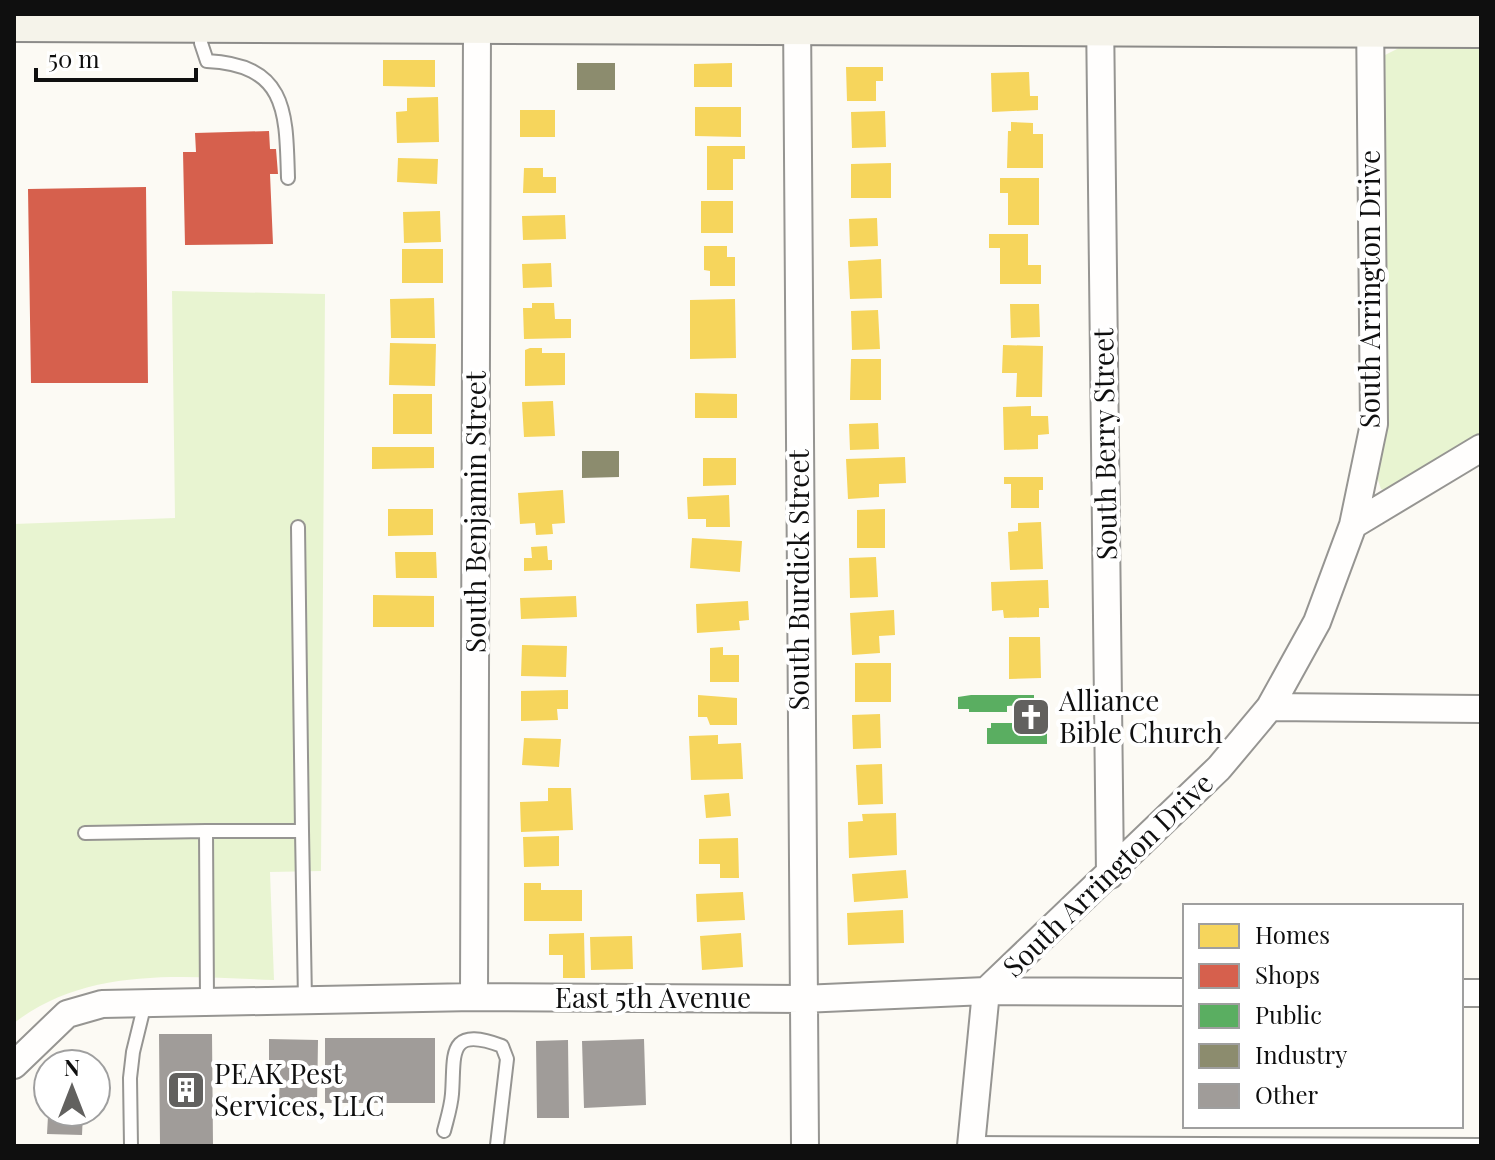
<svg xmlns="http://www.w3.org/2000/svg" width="1495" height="1160" viewBox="0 0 1495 1160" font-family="'Playfair Display',serif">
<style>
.green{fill:#e8f4d1}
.homes{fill:#f6d55c}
.shops{fill:#d6604d}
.public{fill:#5aae61}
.industry{fill:#8c8c6e}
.building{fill:#a09c99}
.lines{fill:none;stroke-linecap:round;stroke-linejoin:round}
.lane-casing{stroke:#969592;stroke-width:16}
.street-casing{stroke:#969592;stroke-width:30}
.secondary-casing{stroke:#8c8b89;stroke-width:40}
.lane{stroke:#fffefd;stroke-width:12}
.street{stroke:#fffefd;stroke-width:26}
.secondary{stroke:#f5f3ea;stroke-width:36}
.labels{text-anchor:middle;stroke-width:8;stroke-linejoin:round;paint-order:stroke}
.street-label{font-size:28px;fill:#0f0f0f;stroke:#fff}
.poi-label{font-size:28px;fill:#0f0f0f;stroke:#fff;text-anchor:start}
</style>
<rect width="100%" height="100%" fill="#fcfaf4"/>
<path class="green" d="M1481,46V433L1388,491L1381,489L1377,477L1383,450L1388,341L1385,55L1401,47Z
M172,291L325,294L321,871L270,872L274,980C185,977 89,965 14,1023V524L175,518Z"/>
<path class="homes" d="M383,60H435V87L383,86Z
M732,63V87H694V64Z
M846,67H883V81H876V101H847Z
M1029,72L1030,96H1038V110L992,112L991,73Z
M438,97L439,142L397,143L396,112L407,111V98Z
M695,107H741V137L695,136Z
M520,110H555V137H520Z
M885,111L886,147L852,148L851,112Z
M1011,122L1033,123V134H1043V168H1007L1008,131H1011Z
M707,146H745V159H733V190H707Z
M398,158L438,159L437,184L397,182Z
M891,163V198H851V164Z
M524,168H543V177H556V193H523Z
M1000,178H1039V225H1008V193H1000Z
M701,201H733V233H701Z
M440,211L441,242L404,243L403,212Z
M565,215L566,239L523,240L522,216Z
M877,218L878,246L850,247L849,219Z
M989,234H1028V265H1041V284H1000V248H989Z
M704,246H727V257H735V286H710V271L704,270Z
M402,249H443V283H402Z
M881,259L882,298L850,299L848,261Z
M551,263L552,287L523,288L522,264Z
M434,298L435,338H391L390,299Z
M735,299L736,358L690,359V300Z
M532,303H554L555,319H571V338L524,339L523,308H532Z
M1010,304H1039L1040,337L1011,338Z
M878,310L880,349L852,350L851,311Z
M390,343L436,344L435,386L389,385Z
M1003,345L1043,346L1042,397H1016L1017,373H1002Z
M530,348H542V353H565V385L525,386V350Z
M851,359H881V400H850Z
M695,393L737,394V418H695Z
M393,394H432V434H393Z
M553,401L555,436L524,437L522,402Z
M1031,406V416H1048L1049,434L1038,435V449L1004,450L1003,407Z
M878,423L879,449L850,450L849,424Z
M372,447H434V468L372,469Z
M905,457L906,483L879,484V497L848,499L846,459Z
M703,458H736V485L703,486Z
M1004,477H1043V490H1039V508H1011V484H1004Z
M563,490L565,523L552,524L553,534L536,535L535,523L520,524L518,493Z
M729,495L730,527H706V519H688L687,497Z
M388,509H433V535L388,536Z
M885,509V548H857V510Z
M1041,522L1043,569L1010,570L1008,532L1018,531V523Z
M692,538L742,541L740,572L690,568Z
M547,546L548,560H552V570L524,571V558H532L531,547Z
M395,552H436L437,578H396Z
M876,557L878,597L850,598L849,558Z
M1048,580L1049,608H1039V617L1004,618L1003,610L992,611L991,582Z
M373,595L434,596V627H373Z
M576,596L577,617L521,619L520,598Z
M748,601L749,620L739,621L740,630L697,633L696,604Z
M894,610L895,635L879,636L880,653L852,655L850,613Z
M1009,637H1040L1041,678L1009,679Z
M522,645L567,646L566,677L521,676Z
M723,647V655H739V682H710V648Z
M855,663H891V702H855Z
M568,690V709H557L558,720L521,721V691Z
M698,695L737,698V725H710L707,717H698Z
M880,714L881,748L853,749L852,715Z
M718,735V744L741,743L743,779L691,780L689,736Z
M524,738L561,739L559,767L522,765Z
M882,764L883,804L858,805L856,765Z
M548,788H571L573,830L521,832L520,802L548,801Z
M729,793L731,816L706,818L704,795Z
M896,813L897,855L849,858L848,822L863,821L862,814Z
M559,836V866L524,867L523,837Z
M738,838L739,878H720V864H699V839Z
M906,870L908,898L854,902L852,874Z
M524,883H541V890H582V921H524Z
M743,892L745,920L697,922L696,894Z
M903,910L904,943L848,945L847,913Z
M584,933L585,978H563V955H549V934Z
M741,933L743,967L702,970L700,936Z
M632,936L633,969L591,970L590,937Z"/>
<path class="shops" d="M269,131L270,149H276L278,174H270L273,244L185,245L183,152H196L195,133Z
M146,187L148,383H31L28,189Z"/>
<path class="public" d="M971,695H1034V706H1047V744H987V728H991V723H1015V710H1023V705L1007,706V712H969V709H958V697Z"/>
<path class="industry" d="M577,63H615V90H577Z
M582,451H619V477L582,478Z"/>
<path class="building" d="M159,1034H212L213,1146H160Z
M325,1038H435V1103H325Z
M269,1039L318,1040L317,1104L279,1103L280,1068H269Z
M644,1039L646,1105L584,1108L582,1041Z
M568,1040L569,1118H537L536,1041Z
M57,1112H83L82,1135L47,1134L48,1116L57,1117Z"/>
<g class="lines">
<g class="lane-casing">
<path id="lane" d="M201,27V43L207,61C288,65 286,113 288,178
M298,527L302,831
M85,833L206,831
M207,1002L206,831H302L305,1000
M444,1131C447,1119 451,1107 452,1094C455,1056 446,1025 502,1046L507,1059L497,1145
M971,1143L1481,1145
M131,1146L130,1078L133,1052L145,1003"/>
</g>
<g class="street-casing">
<path id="street" d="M797,14L805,1146
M1100,14L1110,875
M1353,525L1481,448
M1270,707L1481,709
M1461,993H1481
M474,997L477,26
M14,1065L67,1014L102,1004L474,997L802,999L986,991L1185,992
M971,1146L986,991L1219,768L1270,707L1317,622L1353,525L1374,424L1370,14"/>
</g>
<g class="secondary-casing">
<path id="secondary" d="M14,23L1481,29"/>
</g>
<use href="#lane" class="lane"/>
<use href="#street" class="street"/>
<use href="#secondary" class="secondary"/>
</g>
<defs>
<g id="church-square" transform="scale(2)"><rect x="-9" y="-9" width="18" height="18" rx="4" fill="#62615f" stroke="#fff"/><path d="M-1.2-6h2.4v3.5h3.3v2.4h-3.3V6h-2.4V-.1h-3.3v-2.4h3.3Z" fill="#fff"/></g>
<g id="building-square" transform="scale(2)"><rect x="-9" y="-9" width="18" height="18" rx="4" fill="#62615f" stroke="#fff"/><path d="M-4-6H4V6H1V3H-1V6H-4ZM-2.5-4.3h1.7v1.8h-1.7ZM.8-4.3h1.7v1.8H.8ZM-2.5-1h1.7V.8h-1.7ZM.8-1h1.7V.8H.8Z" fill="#fff"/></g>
</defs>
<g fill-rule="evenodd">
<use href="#church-square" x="1031" y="717"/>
<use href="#building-square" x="186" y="1090"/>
</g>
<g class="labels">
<g class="street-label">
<text transform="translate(1370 289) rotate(-90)" y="10">South Arrington Drive</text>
<text transform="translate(1105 444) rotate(-91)" y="10">South Berry Street</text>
<text transform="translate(476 512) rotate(-90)" y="10">South Benjamin Street</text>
<text transform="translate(799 580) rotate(-90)" y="10">South Burdick Street</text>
<text transform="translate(1108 875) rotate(-44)" y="10">South Arrington Drive</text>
<text x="653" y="1008">East 5th Avenue</text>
</g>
<g class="poi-label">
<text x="1059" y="711">Alliance<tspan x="1059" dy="32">Bible Church</tspan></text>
<text x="214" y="1084">PEAK Pest<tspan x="214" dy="32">Services, LLC</tspan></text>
</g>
</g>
<rect width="1495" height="1160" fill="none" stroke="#0f0f0f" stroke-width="32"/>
<rect x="1183" y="904" width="280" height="224" fill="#ffffff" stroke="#9f9f9f" stroke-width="2"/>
<rect x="1199" y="924" width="40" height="24" fill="#f6d55c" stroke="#9f9f9f" stroke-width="2"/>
<text x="1255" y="944" font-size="24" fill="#0f0f0f">Homes</text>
<rect x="1199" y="964" width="40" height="24" fill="#d6604d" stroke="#9f9f9f" stroke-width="2"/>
<text x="1255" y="984" font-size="24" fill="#0f0f0f">Shops</text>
<rect x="1199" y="1004" width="40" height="24" fill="#5aae61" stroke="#9f9f9f" stroke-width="2"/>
<text x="1255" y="1024" font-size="24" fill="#0f0f0f">Public</text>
<rect x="1199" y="1044" width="40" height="24" fill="#8c8c6e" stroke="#9f9f9f" stroke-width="2"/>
<text x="1255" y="1064" font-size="24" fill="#0f0f0f">Industry</text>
<rect x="1199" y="1084" width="40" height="24" fill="#a09c99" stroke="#9f9f9f" stroke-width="2"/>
<text x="1255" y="1104" font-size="24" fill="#0f0f0f">Other</text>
<g transform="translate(72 1088)"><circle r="38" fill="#ffffff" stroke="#9f9f9f" stroke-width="2"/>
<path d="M0-6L14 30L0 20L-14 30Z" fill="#62615f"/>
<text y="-12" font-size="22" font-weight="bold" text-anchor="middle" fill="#0f0f0f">N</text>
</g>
<path d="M36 68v12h160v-12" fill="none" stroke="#0f0f0f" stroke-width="4"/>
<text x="48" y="68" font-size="24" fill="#0f0f0f" stroke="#ffffff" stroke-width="6" paint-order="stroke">50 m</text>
</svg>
